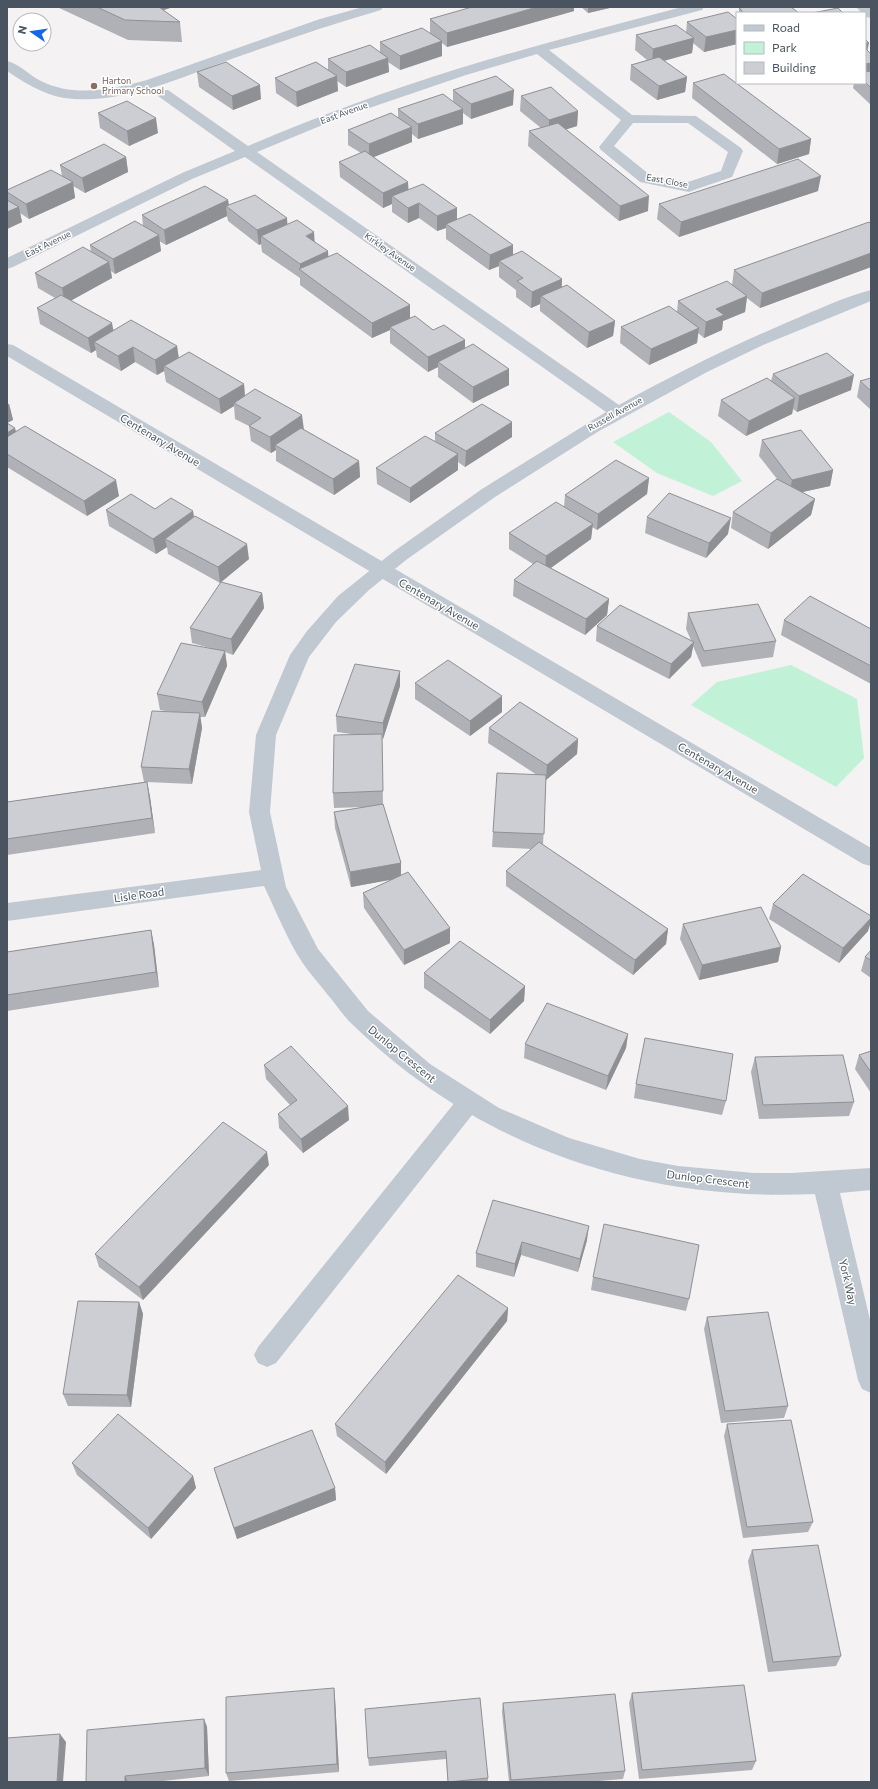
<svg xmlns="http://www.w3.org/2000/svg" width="878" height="1789" viewBox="0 0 878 1789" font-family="Commissioner,sans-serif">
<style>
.green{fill:#c1f1d7}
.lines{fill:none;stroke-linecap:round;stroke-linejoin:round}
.service{fill:#c0c8d1;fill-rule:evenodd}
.minor{fill:#c0c8d1;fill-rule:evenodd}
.tertiary{fill:#c0c8d1;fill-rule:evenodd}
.wall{fill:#afb1b6}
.shaded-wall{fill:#8f9094}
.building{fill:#ccced4;stroke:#8f9094}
.education-dot{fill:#8d6e63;stroke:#fff;stroke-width:1.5}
.labels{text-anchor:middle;stroke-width:3;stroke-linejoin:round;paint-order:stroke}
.far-education-label{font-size:9px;fill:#785e54;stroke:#fff;text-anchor:start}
.far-street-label{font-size:9px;fill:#495460;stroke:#fff}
.street-label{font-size:11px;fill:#495460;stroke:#fff}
</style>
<rect width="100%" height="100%" fill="#f4f2f2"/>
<path class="green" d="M669,412L711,442L742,481L713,496L657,473L613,442Z
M791,665L857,699L864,758L836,787L691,705L717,682Z"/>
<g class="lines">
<path class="service" d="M363,7H383L381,10C332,24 283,41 234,58C183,77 120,106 64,98C42,94 25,83 7,71V61C20,64 30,76 41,81C75,98 113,89 147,80L320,19Z
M468,1093L476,1096L479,1103L476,1110L276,1363L267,1367L258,1363L254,1355L258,1347L460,1096Z"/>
<path class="minor" d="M682,7H704L702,10L549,50L632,115L696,116L741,148L743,151L732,177L694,190L689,192L640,182L601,150L599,147L621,120L537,54L466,75L337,119L257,152L619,405C674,374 730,347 788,322C815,311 843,297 871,290V301L763,345L707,372L599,431L495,497L406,560L369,590L336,622L309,657L276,735L270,812L286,887L318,949L368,1011L430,1064L499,1108L569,1138L640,1159L678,1166L754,1173H792L871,1168V1190L840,1193L871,1324V1393L862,1389L858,1380L815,1194C642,1202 478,1147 353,1025C343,1016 336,1004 327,994C319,983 309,973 302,962C287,939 276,911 264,886L7,921V903L261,870L249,812L256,735L290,655L307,631L338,596L393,552L482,489L606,412L245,157L192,179L13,267L7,269V258L182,173L235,151L158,96L156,93L158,90H168L248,146C316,117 386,91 457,69C532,46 607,27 682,7ZM633,123H688L728,152L721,171L688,182L650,175L614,146Z
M856,7H871V18L866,17L865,13H862Z"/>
<path class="tertiary" d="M7,344L13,345L871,848V866L863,864L7,356Z"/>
</g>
<path class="wall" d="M57,7H173L163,10L180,22L182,42L128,40Z
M581,7H614L588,13Z
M739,8L799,13H739Z
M574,11L447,47L442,43V56L400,70L388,62L389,72L346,87L337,81L338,91L297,107L276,93L275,78L328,70V59L380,52V42L430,33V19Z
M737,19V44L704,52L693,43L692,53L664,61L687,77L685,92L657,100L630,80L631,65L647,60L635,50L636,35L686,33L687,22Z
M871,63V105L853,88L854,83H865V64Z
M197,72L261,99L233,110L199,87Z
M693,83L811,139L809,154L777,164L692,98Z
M453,90L513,105L471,119L463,113V124L418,139L412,134V142L373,157L409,190L457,219L513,245V255L562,279V287L615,321L613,336L587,348L540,311V304L531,308L516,297V290L499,277V266L489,270L446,239V228L437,231L419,218L408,223L392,212V204L383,208L340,177L339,162L361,153L348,145V130L398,118V109L453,102Z
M521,96L578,111L577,126L566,129L648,211L619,221L528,146L529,131L541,128L520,111Z
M98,113L158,133L129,146L100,128Z
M126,157L128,172L85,193L73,186L75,198L29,219L20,213L22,222L7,229V200H8L7,190L62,176L60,165Z
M818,191L679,237L657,219L659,204Z
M228,200L229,205L287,224L315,242L328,257L410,305V318L433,330L465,340V349L509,369V385L473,403L438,377V367L428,372L390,343V330L372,338L300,285V278L262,252L261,244L259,245L228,221L227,216L166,245L159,241L161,251L115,274L111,271L112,278L71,300L114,330L177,346L179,358L244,384L245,396L359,461L360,477L334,495L276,461V450L271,453L251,441L249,426L235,419L234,406L221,414L166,382L164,371L157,375L135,362L121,371L97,357L96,350L91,353L40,324L37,308L55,298L38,288L35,273L91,252L90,245L143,226L142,215Z
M871,224V267L760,308L747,298L745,312L723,321L722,330L704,338L698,333L697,343L649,365L620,343L621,327L677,312L678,301L732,285L734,270Z
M773,374L851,390L797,412L793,409L792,414L746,436L718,416L721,400L771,381Z
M871,378V410L857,397L860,381Z
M7,403L9,404L13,420L7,423L16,431L119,496L87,516L7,467Z
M435,433L512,437L465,467L458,462V470L410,503L377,484L376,468L435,441Z
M762,440L833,470L830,486L802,492L815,499L811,515L768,549L731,528L733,512L777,479L759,456Z
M649,478L647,494L597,530L592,527L591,539L551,568L609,599L607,615L585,635L513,596L514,580L533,564L509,549V533L564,507L565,495Z
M155,509L193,511L194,517L249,559L220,583L168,554L167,547L156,554L109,526L106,510Z
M647,517L728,534L706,558L645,533Z
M262,593L264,608L233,655L225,652L227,666L205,717H200L202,728L192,784L147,782L150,797L155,833L7,855V802L144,782L141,767L173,712L160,710L157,694L210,648L192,643L190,628Z
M688,613L776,641L773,657L702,667L693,646L691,657L669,679L596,641L597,626L691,640L686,629Z
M784,620L871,629V684L781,635Z
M400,671V686L383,739H382L383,806L401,863V876L450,943L404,965L364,908L363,893L393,879L351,887L335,828L334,812L363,807L334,808L333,793L358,735L337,732L336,716Z
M415,683L502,712L470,736L415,699Z
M489,728L578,739L577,754L546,780L543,845L668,929L666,944L633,975L506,886V871L532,849L492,847L493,832L537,775L488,743Z
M773,904L868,931L839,963L769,919Z
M683,924L781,947L778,962L699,980L680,939Z
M151,930L154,945L159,987L7,1011V952Z
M871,950V978L861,971L865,957Z
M424,973L525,986L524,1001L490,1034L424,988Z
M628,1034L626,1048L606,1090L524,1058L525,1044Z
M871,1051V1093L855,1069L859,1055Z
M755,1057L854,1102L849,1116L759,1119L751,1072Z
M264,1065L349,1120L303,1153L279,1128L278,1114L290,1105L266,1079Z
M636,1084L726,1101L722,1115L634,1098Z
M269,1165L143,1300L99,1267L95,1254Z
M493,1200L587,1240L578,1272L521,1255L514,1277L476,1267V1253Z
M593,1277L689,1299L686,1311L591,1290Z
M139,1302L143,1314L131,1407L68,1406L63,1394Z
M508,1308L507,1321L386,1474L337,1436L335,1424Z
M707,1317L788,1406L784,1418L721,1423L704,1329Z
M727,1424L813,1522L808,1532L743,1538L724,1436Z
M72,1463L193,1476L196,1488L151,1539L77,1475Z
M214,1468L335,1488L336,1500L237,1539L217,1479Z
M752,1550L841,1656L836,1666L768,1672L748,1561Z
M334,1688L335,1698L339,1772L229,1781L226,1773Z
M632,1693L756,1761L752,1770L639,1779L629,1703Z
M480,1698L488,1778V1782H448L446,1759L369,1766L368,1758Z
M503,1703L625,1771L623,1779L587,1782H509L502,1712Z
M204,1719L207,1727L209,1776L154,1782H86Z"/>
<path class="shaded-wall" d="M145,7H173L146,16Z
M537,7H574V11L447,47V33Z
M588,7H614L588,13Z
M737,30V44L704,52L706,37Z
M694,38L692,53L652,64L653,49Z
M442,41V56L400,70V56Z
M865,43H869L866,57L865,58Z
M388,58L389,72L346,87V72Z
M871,63V77L865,79V64Z
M337,76L338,91L297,107L296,92Z
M687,77L685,92L657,100L659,86Z
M260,85L261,99L233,110L232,96Z
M514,90L513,105L471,119V104Z
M463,109V124L418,139V124Z
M578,111L577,126L549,135V120Z
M156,118L158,133L129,146L127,131Z
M412,127V142L369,159V144Z
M811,139L809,154L777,164L779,149Z
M126,157L128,172L85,193L82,178Z
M821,176L818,191L679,237L681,222Z
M73,182L75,198L29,219L26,204Z
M408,182L409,197L392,196V204L383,208V193Z
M649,196L648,211L619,221L620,206Z
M228,200L229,208L226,206L227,216L166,245L164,230Z
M419,203V218L408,223V208Z
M19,207L22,222L7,229V212Z
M457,208V223L446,224V228L437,231V216Z
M287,218L288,233L261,236V244L259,245L257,230Z
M314,232L315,247L306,236Z
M159,235L161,251L115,274L113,259Z
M513,245V260L499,261V266L489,270L490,255Z
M328,251L329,266L300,270V264Z
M871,253V267L760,308L762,293Z
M109,262L112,278L65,304L62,288Z
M562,279L561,295L541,296L540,304L531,308L532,292Z
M747,296L745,312L723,321L722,330L704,338L706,322L716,309Z
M410,305V321L390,327V330L372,338V323Z
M615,321L613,336L587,348L589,332Z
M112,323L115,339L94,342L96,350L91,353L88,338Z
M699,328L697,343L649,365L651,349Z
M465,340V355L438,362V367L428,372V357Z
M177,346L179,362L164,366V371L157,375L155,360Z
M133,347L135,362L121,371L118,356Z
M509,369V385L473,403V387Z
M854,375L851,390L797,412L799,396Z
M244,384L245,399L234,403V406L221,414L219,399Z
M795,398L792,414L746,436L749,421Z
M9,404L13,420L7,423V406Z
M302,415L304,430L275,445L276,450L271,453L270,437Z
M512,422V437L465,467L466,451Z
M15,428L19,443L7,450V433Z
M458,454V470L410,503V488Z
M359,461L360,477L334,495L333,479Z
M833,470L830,486L789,495L792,480Z
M649,478L647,494L597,530L598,514Z
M116,480L119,496L87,516L84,501Z
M815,499L811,515L768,549L771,533Z
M193,511L195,527L165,539L167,547L156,554L153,539Z
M731,518L728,534L706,558L709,543Z
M593,524L591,539L545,572L546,556Z
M247,544L249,559L220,583L218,567Z
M262,593L264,608L233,655L231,639Z
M609,599L607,615L585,635L586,619Z
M694,642L691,657L669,679L671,664Z
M225,651L227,666L205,717L202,702Z
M400,671V686L383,739V723Z
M502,696V712L470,736V721Z
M200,713L202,728L192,784L189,769Z
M578,739L577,754L546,780L547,765Z
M147,782L150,797L155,833L152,818Z
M401,863V878L351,887L350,872Z
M871,918V922L868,931L839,963L843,948Z
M450,928V943L404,965V950Z
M668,929L666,944L633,975L635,960Z
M151,930L154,945L159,987L156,972Z
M781,947L778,962L699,980L702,965Z
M525,986L524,1001L490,1034V1020Z
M628,1034L626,1048L606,1090L608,1076Z
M348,1106L349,1120L303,1153L301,1139Z
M267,1152L269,1165L143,1300L139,1287Z
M589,1226L587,1240L578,1272L580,1259Z
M522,1242L521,1255L514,1277L515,1264Z
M139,1302L143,1314L131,1407L127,1395Z
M508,1308L507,1321L386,1474L385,1462Z
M193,1476L196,1488L151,1539L148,1528Z
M335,1488L336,1500L237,1539L234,1528Z
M334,1688L335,1698L339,1772L337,1764Z
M204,1719L207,1727L209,1776L205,1768Z
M60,1734L66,1742L63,1782H57Z
M125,1776L128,1782H125Z"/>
<path class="building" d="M97,7H159L180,22L125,20Z
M472,7H537L447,33L430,19Z
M746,7H791L799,13H744L739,8Z
M838,8L843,13H812Z
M728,12L737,19V30L706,37L687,22Z
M676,25L694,38L653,49L636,35Z
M422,28L442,41L400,56L380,42Z
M865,39L869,43H865Z
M370,45L388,58L346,72L328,59Z
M865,48L871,54V63L865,64Z
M659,57L687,77L659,86L631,65Z
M226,62L260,85L232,96L197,72Z
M316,62L337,76L296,92L275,78Z
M871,71V88L865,82V72Z
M724,74L811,139L779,149L693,83Z
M496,76L514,90L471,104L453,90Z
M551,87L578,111L549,120L521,96Z
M443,94L463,109L418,124L398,109Z
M127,101L156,118L127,131L98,113Z
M391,113L412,127L369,144L348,130Z
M558,123L649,196L620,206L529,131Z
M104,144L126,157L82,178L60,165Z
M365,151L408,182L383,193L339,162Z
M798,159L821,176L681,222L659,204Z
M51,170L73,182L26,204L7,192V190Z
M423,184L457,208L437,216L419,203L408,208L392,196Z
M205,186L228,200L164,230L142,215Z
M255,195L287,218L257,230L226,206Z
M7,200L19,207L7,212Z
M470,214L513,245L490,255L446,224Z
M297,220L314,232L306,236L328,251L300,264L261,236Z
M135,221L159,235L113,259L90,245Z
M869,222L871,224V253L762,293L734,270Z
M83,247L109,262L62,288L35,273Z
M522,251L562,279L532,292L517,281L523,278L499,261Z
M337,253L410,305L372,323L299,269Z
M727,281L747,296L716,309L724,315L706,322L678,301Z
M567,285L615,321L589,332L541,296Z
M61,295L112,323L88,338L37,308Z
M669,306L699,328L651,349L621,327Z
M415,316L433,330L444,325L465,340L428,357L390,327Z
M131,320L177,346L155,360L133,347L118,356L94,342Z
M473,344L509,369L473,387L438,362Z
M189,352L244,384L219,399L164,366Z
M827,353L854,375L799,396L773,374Z
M767,378L795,398L749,421L721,400Z
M871,378V391L860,381Z
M255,389L302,415L270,437L249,426L261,418L234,403Z
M482,404L512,422L466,451L435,433Z
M7,423L15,428L7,433Z
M25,426L116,480L84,501L7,454V437Z
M301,428L359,461L333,479L275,445Z
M801,430L833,470L792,480L762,440Z
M425,436L458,454L410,488L376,468Z
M616,460L649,478L598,514L565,495Z
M777,479L815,499L771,533L733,512Z
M669,493L731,518L709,543L647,517Z
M131,494L155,509L171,498L193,511L153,539L106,510Z
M556,502L593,524L546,556L509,533Z
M195,516L247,544L218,567L165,539Z
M537,561L609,599L586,619L514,580Z
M221,582L262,593L231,639L190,628Z
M810,596L871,629V666L784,620Z
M758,604L776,641L704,651L688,613Z
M620,605L694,642L671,664L597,626Z
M181,643L225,651L202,702L157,694Z
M448,660L502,696L470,721L415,683Z
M355,664L400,671L383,723L336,716Z
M520,702L578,739L547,765L489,728Z
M152,711L200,713L189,769L141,767Z
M382,734L383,791L333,793L334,735Z
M497,773L546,775L544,834L493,832Z
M147,782L152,818L7,839V802Z
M383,804L401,863L350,872L334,812Z
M539,842L668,929L635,960L506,871Z
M408,872L450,928L404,950L363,893Z
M803,874L871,916V918L843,948L773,904Z
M761,907L781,947L702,965L683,924Z
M151,930L156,972L7,995V952Z
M460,941L525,986L490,1020L424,973Z
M871,950V960L865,957Z
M547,1003L628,1034L608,1076L525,1044Z
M645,1038L733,1054L726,1101L636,1084Z
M291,1046L348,1106L301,1139L278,1114L297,1100L264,1065Z
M871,1051V1072L859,1055Z
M843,1055L854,1102L763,1105L755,1057Z
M223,1122L267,1152L139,1287L95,1254Z
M493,1200L589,1226L580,1259L522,1242L515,1264L476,1253Z
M604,1224L699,1245L689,1299L593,1277Z
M458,1275L508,1308L385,1462L335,1424Z
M78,1301L139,1302L127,1395L63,1394Z
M768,1312L788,1406L725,1411L707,1317Z
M118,1414L193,1476L148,1528L72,1463Z
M791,1420L813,1522L747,1527L727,1424Z
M312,1430L335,1488L234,1528L214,1468Z
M818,1545L841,1656L773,1662L752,1550Z
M744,1685L756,1761L642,1770L632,1693Z
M334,1688L337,1764L226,1773V1697Z
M615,1694L625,1771L511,1780L503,1703Z
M480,1698L488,1778L448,1782L446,1751L368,1758L365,1709Z
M204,1719L205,1768L125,1776V1782H86L87,1730Z
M60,1734L57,1782H7V1738Z"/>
<circle class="education-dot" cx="94" cy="86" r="4"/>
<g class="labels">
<g class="far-education-label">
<text x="102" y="84">Harton<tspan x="102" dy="10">Primary School</tspan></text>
</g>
<g class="far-street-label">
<text transform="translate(344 113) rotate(-20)" y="3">East Avenue</text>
<text transform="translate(667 181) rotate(11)" y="3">East Close</text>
<text transform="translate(48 244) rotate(-26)" y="3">East Avenue</text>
<text transform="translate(390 252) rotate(35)" y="3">Kirkley Avenue</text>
<text transform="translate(615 414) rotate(-29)" y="3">Russell Avenue</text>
</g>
<g class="street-label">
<text transform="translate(160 440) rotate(31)" y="4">Centenary Avenue</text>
<text transform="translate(439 604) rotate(30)" y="4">Centenary Avenue</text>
<text transform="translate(718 768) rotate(30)" y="4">Centenary Avenue</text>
<text transform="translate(139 895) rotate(-8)" y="4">Lisle Road</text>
<text transform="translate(402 1054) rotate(39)" y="4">Dunlop Crescent</text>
<text transform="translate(708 1179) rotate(7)" y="4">Dunlop Crescent</text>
<text transform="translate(848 1282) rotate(77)" y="4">York Way</text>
</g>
</g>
<rect width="878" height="1789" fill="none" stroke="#495460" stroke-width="16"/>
<rect x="736" y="12" width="130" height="72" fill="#ffffff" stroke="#b6bbbf"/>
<rect x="744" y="25" width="20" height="6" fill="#c0c8d1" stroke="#b6bbbf"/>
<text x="772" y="32" font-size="12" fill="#495460">Road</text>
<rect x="744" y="42" width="20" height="12" fill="#c1f1d7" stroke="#b6bbbf"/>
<text x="772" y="52" font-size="12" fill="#495460">Park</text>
<rect x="744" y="62" width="20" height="12" fill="#ccced4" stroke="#b6bbbf"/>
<text x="772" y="72" font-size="12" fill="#495460">Building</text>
<g transform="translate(32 32) rotate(283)"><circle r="19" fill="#ffffff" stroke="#b6bbbf"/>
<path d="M0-3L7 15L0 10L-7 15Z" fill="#1666ea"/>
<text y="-6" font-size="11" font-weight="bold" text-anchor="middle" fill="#495460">N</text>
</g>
</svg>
